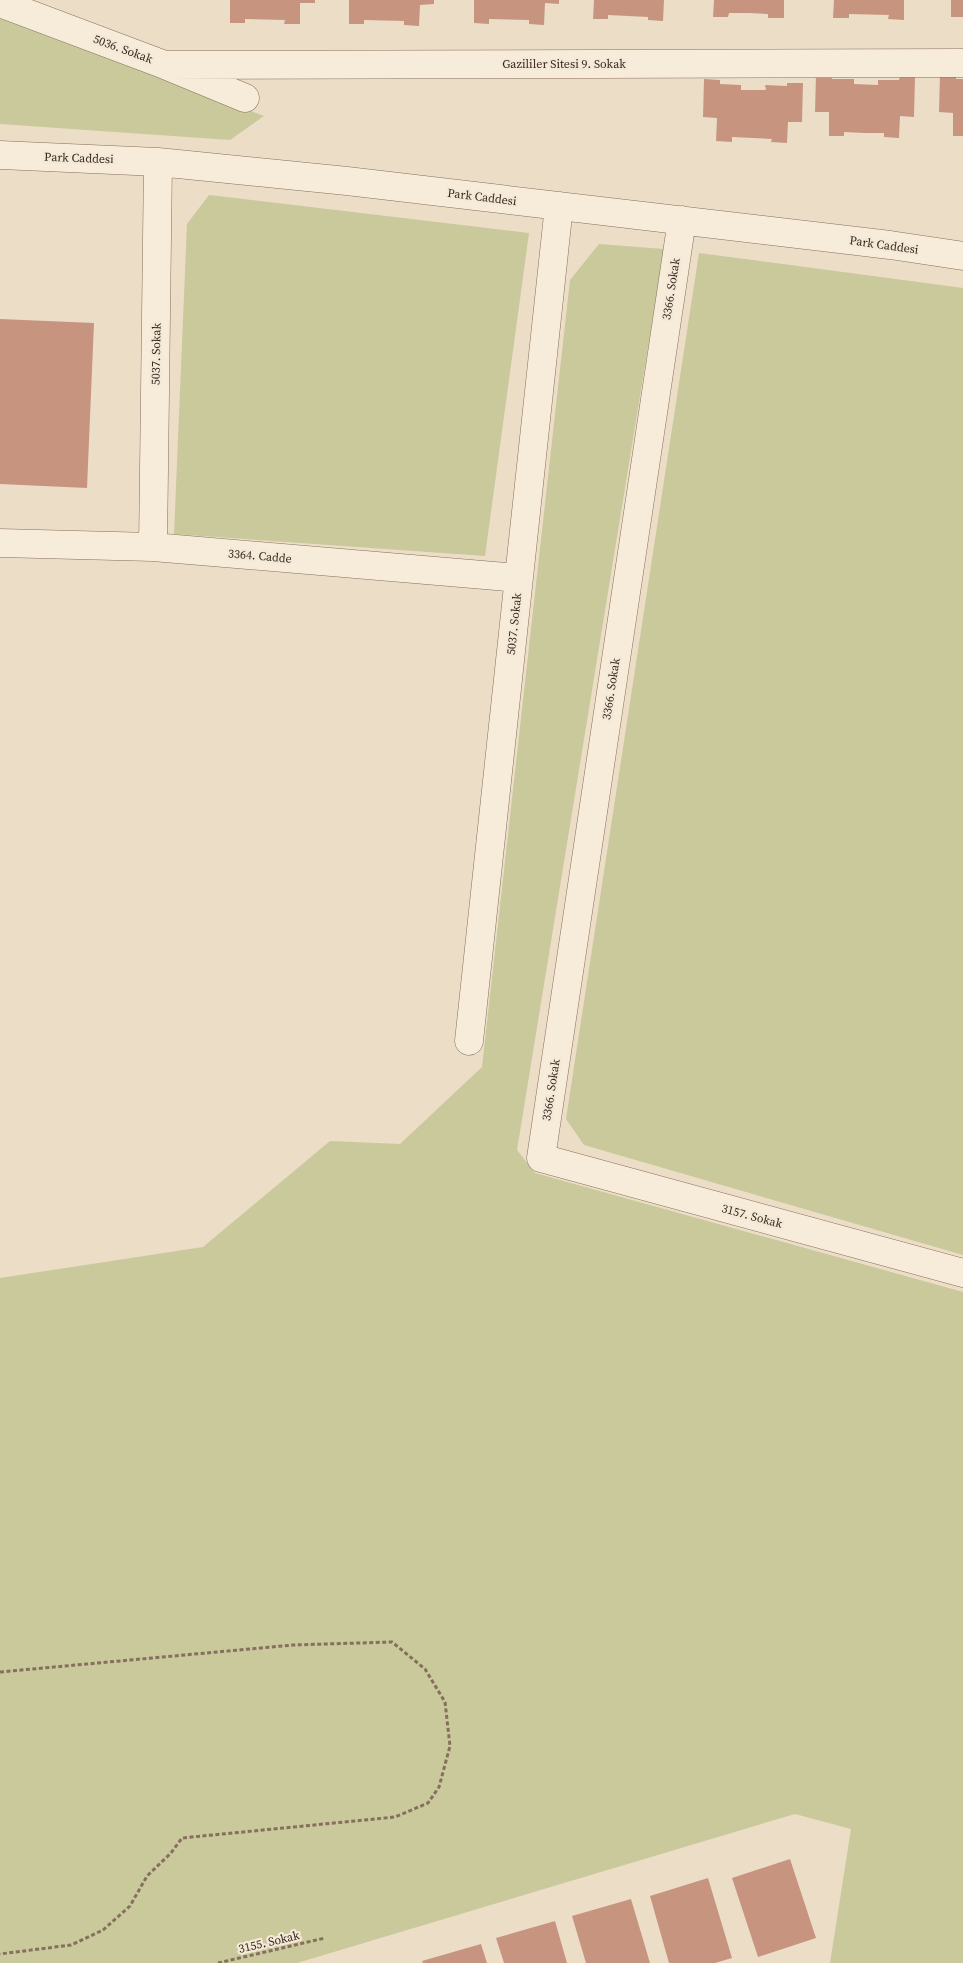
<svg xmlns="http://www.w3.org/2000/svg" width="963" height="1963" viewBox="0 0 963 1963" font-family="'Source Serif 4',serif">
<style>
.green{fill:#c9c99b}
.building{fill:#c7957f}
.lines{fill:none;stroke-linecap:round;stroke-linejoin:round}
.minor-casing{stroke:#866f5d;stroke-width:29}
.path{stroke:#866f5d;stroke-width:3;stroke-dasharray:4 2.5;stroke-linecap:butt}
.minor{stroke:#f7ebda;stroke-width:28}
.labels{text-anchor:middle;stroke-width:4.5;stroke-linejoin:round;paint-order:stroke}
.street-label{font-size:12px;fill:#372920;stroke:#f4e8d6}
</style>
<rect width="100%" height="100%" fill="#ecddc7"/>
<path class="green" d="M0,18L264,116L230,140L0,124Z
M209,195L529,233L485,556L174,534L187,224Z
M599,244L664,249L517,1150L535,1173L963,1292V1963H830L851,1829L795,1814L297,1963H0V1278L203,1247L330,1141L400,1144L482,1067L570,280Z
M699,253L963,288V1255L584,1145L566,1119Z"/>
<path class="building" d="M230,0H315V3H300V24H284L285,20L245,19V23H230Z
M349,0H434V4L420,5L419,26L404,25V21L364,20V24H349Z
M474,0H559V4L545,3L544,25L529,24V20L489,19V24L474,23Z
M594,0H664L663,21L648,20V17L608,15V19H593Z
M714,0H784V18H768V14L749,13H729L728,17H713Z
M834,0H904V20L888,19L889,15L849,14V18H833Z
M951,0H963V17H951Z
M816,74H832V79H854V84L878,85V80H899L900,77H915L914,117L900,116L899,138L884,137V133H864L844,132V136H829V112H815Z
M940,74H956V79H963V136H953V113L939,112Z
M704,79L720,80V84L741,85V90H766L765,85L787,86V83H803L802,122H788L787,143L771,142L772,139L732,137V142L716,141L717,118L703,117Z
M0,319L94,323L87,488L0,484Z
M790,1859L816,1938L758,1957L732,1878Z
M708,1878L732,1958L715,1963H669L650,1896Z
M631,1899L650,1963H586L572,1916Z
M555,1921L567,1963H504L496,1938Z
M481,1944L487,1963H423L422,1961Z"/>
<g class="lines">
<g class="minor-casing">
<path id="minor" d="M0,3L165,65L245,98
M165,65L963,63
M0,155L158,162L347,181L890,245L963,256
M682,220L541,1158L963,1273
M0,543L153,547L519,578
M153,547L158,162
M469,1041L559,206"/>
</g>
<path class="path" d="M0,1672L293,1645L392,1642L425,1669L445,1702L450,1746L439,1787L428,1803L395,1817L182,1838L171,1853L147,1876L130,1906L103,1930L71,1945L0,1954
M218,1963L325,1938"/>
<use href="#minor" class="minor"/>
</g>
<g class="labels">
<g class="street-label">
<text transform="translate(123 49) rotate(20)" y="4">5036. Sokak</text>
<text x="564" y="68">Gazililer Sitesi 9. Sokak</text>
<text transform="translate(79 158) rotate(2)" y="4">Park Caddesi</text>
<text transform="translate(482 197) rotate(7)" y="4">Park Caddesi</text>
<text transform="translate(884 245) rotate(8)" y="4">Park Caddesi</text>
<text transform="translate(671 289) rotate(-81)" y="4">3366. Sokak</text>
<text transform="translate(156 354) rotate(-89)" y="4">5037. Sokak</text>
<text transform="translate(260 556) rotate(5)" y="4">3364. Cadde</text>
<text transform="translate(514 624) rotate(-84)" y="4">5037. Sokak</text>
<text transform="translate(611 689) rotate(-81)" y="4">3366. Sokak</text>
<text transform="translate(551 1090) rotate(-81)" y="4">3366. Sokak</text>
<text transform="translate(752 1216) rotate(15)" y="4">3157. Sokak</text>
<text transform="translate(269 1942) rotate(-13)" y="4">3155. Sokak</text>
</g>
</g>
</svg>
